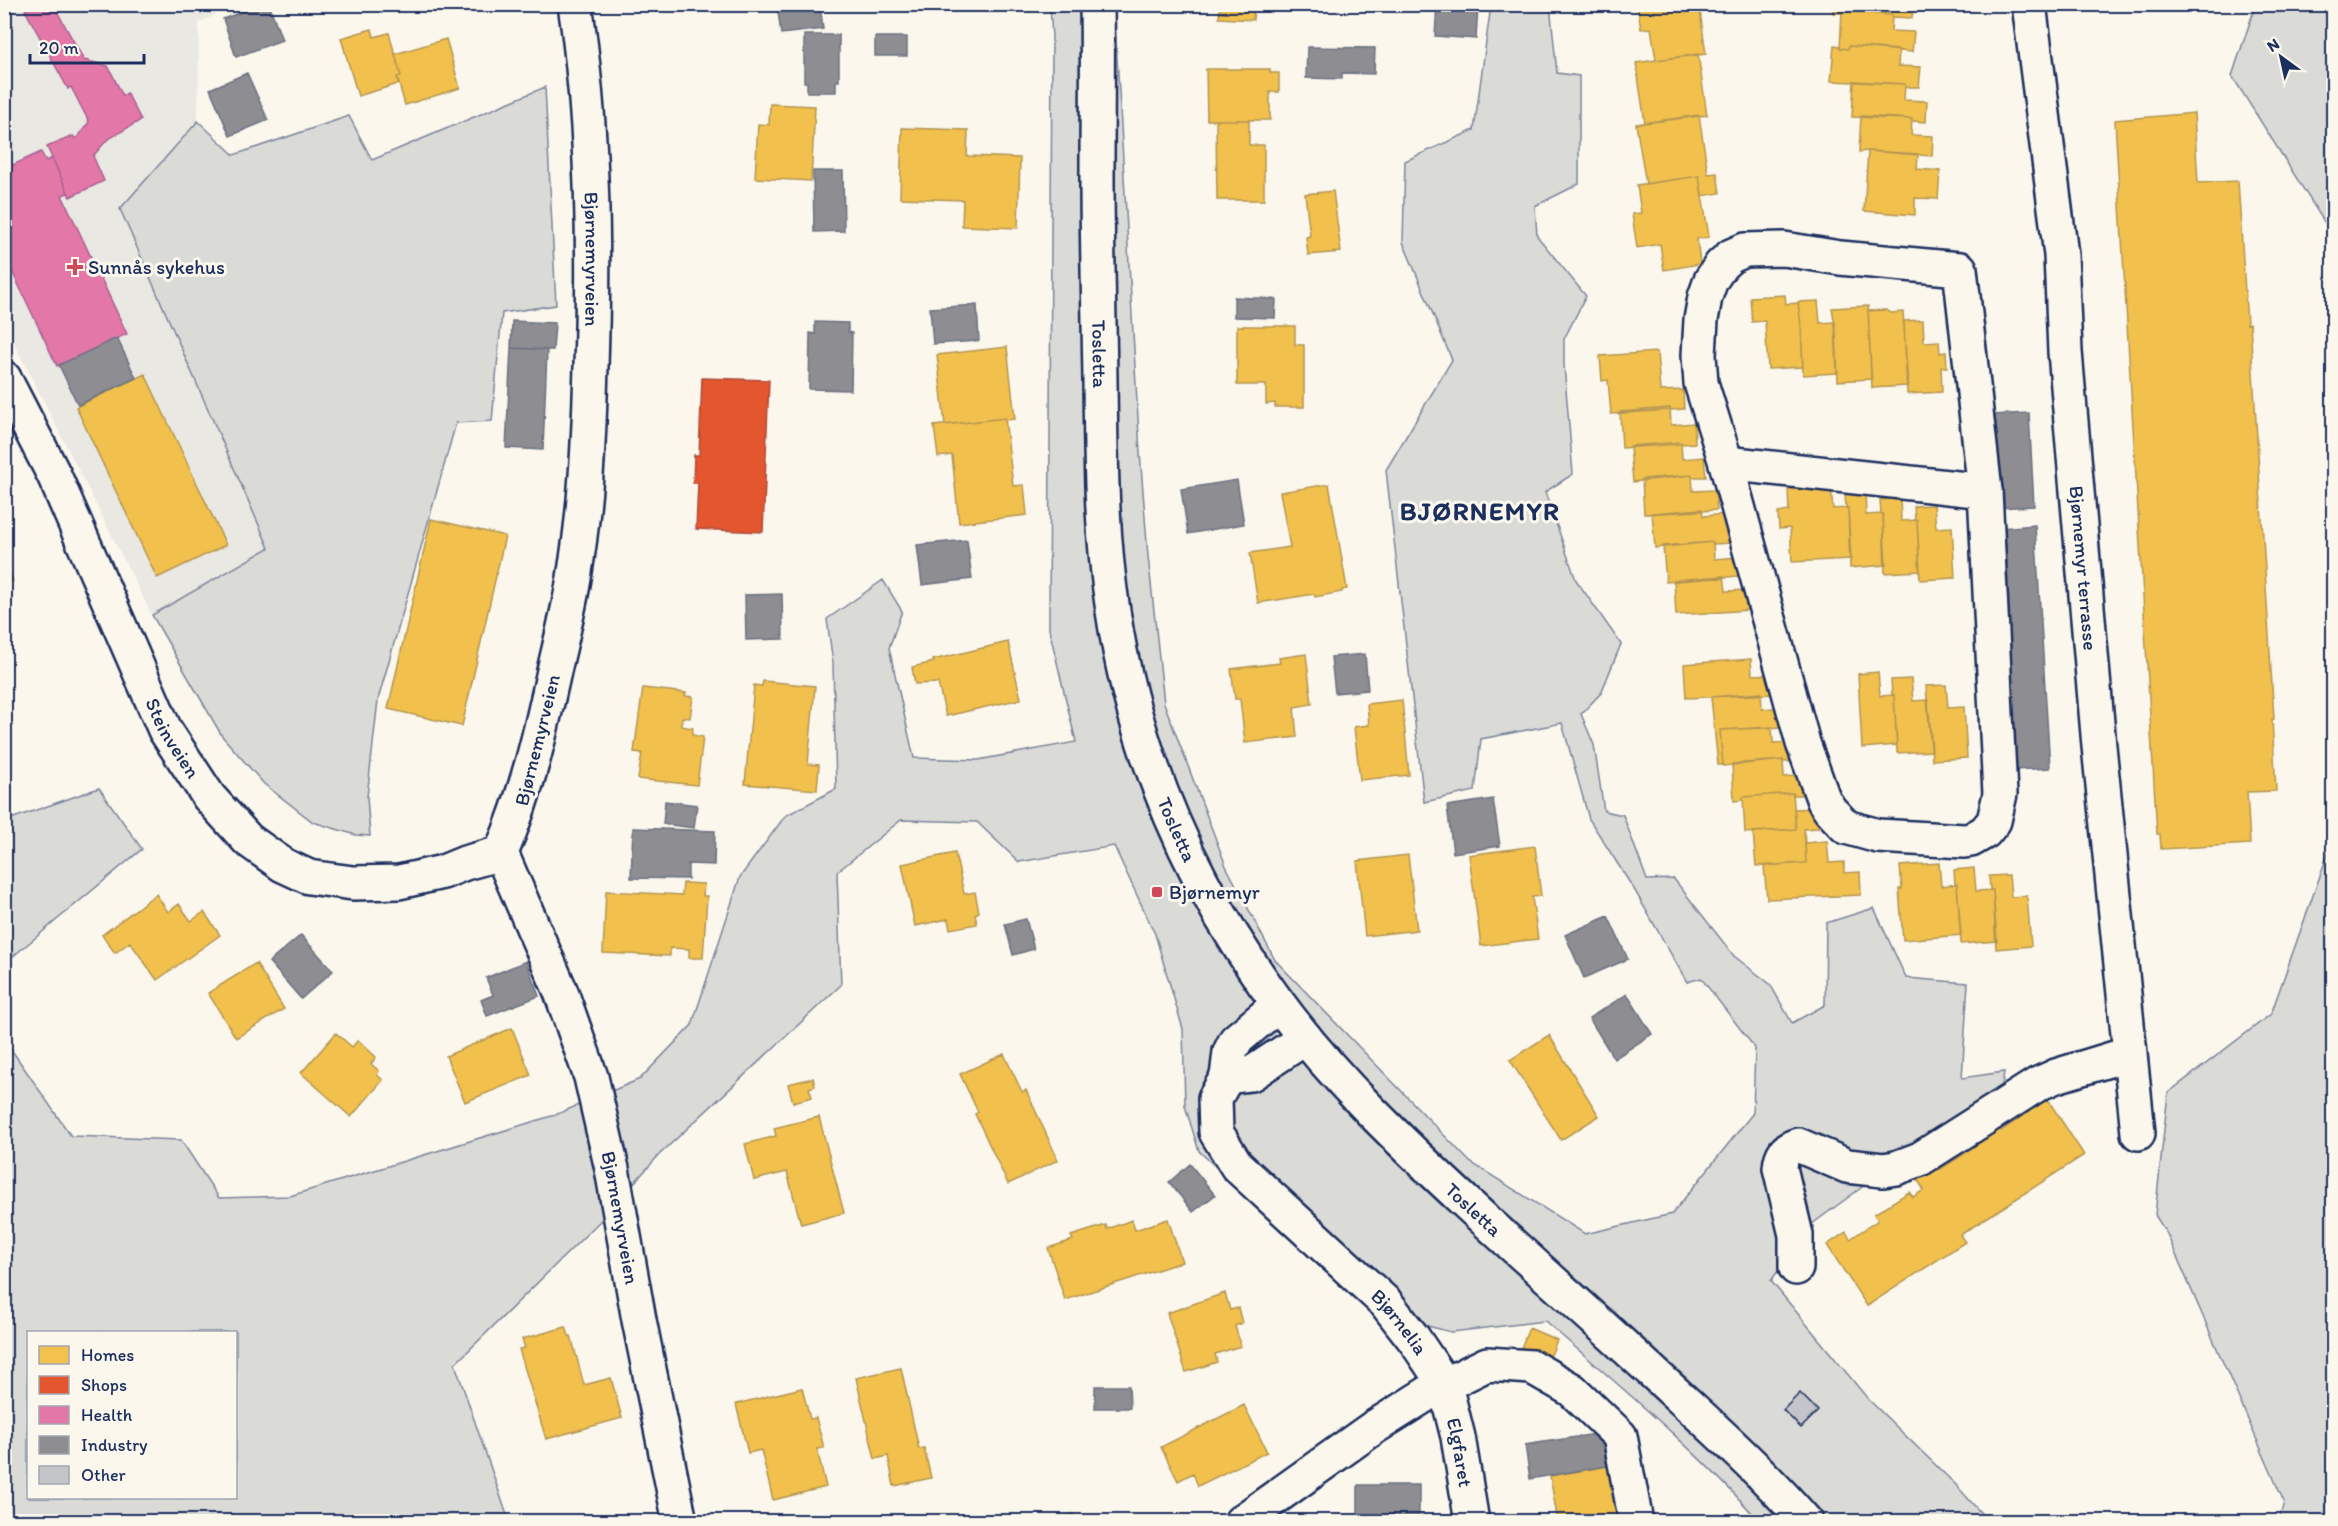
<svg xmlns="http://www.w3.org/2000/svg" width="2338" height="1526" viewBox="0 0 2338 1526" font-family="Itim,sans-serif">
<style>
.built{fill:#eae8e2}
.green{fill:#dadad7;stroke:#7a849a;stroke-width:1.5;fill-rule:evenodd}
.homes{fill:#f2c14e;stroke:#b29553;stroke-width:1.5}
.shops{fill:#e4572e;stroke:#a84b3c;stroke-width:1.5}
.health{fill:#e377a8;stroke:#a76192;stroke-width:1.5}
.industry{fill:#8d8d92;stroke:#6b7182;stroke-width:1.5}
.building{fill:#c3c5c9;stroke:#1b2f5e;stroke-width:1.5}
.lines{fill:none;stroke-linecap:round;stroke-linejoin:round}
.minor-casing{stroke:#1b2f5e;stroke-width:38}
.major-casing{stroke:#1b2f5e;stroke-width:38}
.minor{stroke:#fbf7ec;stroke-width:33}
.major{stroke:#fbf7ec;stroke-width:33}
.poi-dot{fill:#d1495b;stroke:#fbf7ec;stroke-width:2}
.labels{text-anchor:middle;stroke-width:6;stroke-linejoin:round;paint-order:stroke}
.street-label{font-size:20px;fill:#1b2f5e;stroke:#fbf7ec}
.poi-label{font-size:20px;fill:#1b2f5e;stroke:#fbf7ec;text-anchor:start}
.district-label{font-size:26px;font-weight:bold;letter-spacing:1.5px;fill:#1b2f5e;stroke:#fbf7ec}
</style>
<rect width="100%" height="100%" fill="#fbf7ec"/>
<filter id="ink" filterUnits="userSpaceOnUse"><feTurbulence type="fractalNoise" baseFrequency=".0167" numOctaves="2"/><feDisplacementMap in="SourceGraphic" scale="12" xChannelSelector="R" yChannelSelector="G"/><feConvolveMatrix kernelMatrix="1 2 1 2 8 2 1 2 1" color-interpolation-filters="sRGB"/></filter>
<g filter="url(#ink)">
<path class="built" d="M5,5H234L199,23L198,121L120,209L269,548L152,615L5,325Z"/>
<path class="green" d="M2256,4L2333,5V236L2232,76Z
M1050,5H1114L1140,453L1148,556L1164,703L1226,866L1275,960L1470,1162L1585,1234L1672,1214L1753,1113L1755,1048L1701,978L1687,982L1635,891L1589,819L1562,723L1481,739L1475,791L1424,802L1386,470L1452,360L1403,242L1405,161L1474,130L1491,5H1550L1557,73L1579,76V184L1535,206L1537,236L1586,296L1564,339V365L1573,474L1545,492L1576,580L1621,644L1601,693L1581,714L1594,745L1604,811L1623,815L1647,880L1674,879L1734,956L1770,984L1792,1023L1825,1005L1826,923L1874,908L1906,978L1968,983L1962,1078L2004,1072L2001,1093L1918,1146L1808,1227L1771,1281L1868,1399L1956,1485L1988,1521H1759C1695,1448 1618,1385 1545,1321L1451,1332L1368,1311L1199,1151L1185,1106L1183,1029L1155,934L1114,846L1019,862L977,822L901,820L837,872L841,985L659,1155L600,1221L455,1364L509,1521H5L4,1039L71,1136L181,1140L219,1198L290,1196L555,1115L640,1079L692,1025L740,877L785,816L836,789L833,663L827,619L883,580L902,611L889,648L914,758L978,760L1076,742L1049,629L1052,37ZM28,1332H236V1498H28Z
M545,87L556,305L502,313L492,421L456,423L378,700L367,797L370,836L356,835L313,822L264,784L222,736L152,615L269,548L120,209L198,121L234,155L349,116L372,160Z
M99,788L142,849L5,963V821Z
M2333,839V1521H2279L2284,1502L2167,1234L2155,1215L2168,1093L2271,1014Z"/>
<path class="homes" d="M1220,4H1254L1253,20L1219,18Z
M1637,4H1699L1706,54L1656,60L1651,28L1641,29Z
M1833,4H1913L1912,18L1892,17V15L1842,11V13H1833Z
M1842,11L1892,15L1891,31L1914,32L1912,52L1849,46L1848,49L1840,48Z
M372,29L374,37L389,33L401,76L397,77L398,84L358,96L341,38Z
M446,39L460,88L405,105L397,77L401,76L395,54Z
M1834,45L1840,46V48L1848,49L1849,46L1899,50L1898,66L1921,67L1919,87H1905V84L1831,81Z
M1698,54L1707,115L1645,123L1636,63Z
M1206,69H1270V73H1279V92H1270V120H1207Z
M1854,81L1905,84L1904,100L1927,101L1926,122L1912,121V119L1852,117Z
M770,104L815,106L811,181L755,178L758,124L769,125Z
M2194,113L2198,183L2238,181L2247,324L2250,323L2274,719H2272L2276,791L2247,792L2250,844L2161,849L2160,834H2157L2115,120Z
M1699,115L1708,174L1717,173L1720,193L1702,196L1699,176L1646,184L1636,124Z
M1861,116L1912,119L1911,135L1933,136L1932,156L1868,151L1859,152Z
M1216,120H1249V145H1264V200H1217Z
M902,128L968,130L967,156L1020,158L1018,228L962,226L963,200L900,198Z
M1868,151L1918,154L1917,169L1940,171L1938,199L1915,198V215L1864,211Z
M1699,176L1709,237L1697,239L1700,264L1664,270L1660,244L1637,248L1632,214L1641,213L1637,185Z
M1333,191L1341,252L1308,255L1306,237L1310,236L1305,194Z
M1785,295L1786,304L1798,303L1801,325L1803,367L1768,369L1765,321L1752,322L1750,297Z
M1818,301L1820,323L1835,322L1837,373L1803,375L1801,325L1798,302Z
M1868,306L1871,379L1838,381L1836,331L1832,308Z
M1886,310L1891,313L1903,312L1908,386L1872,388L1868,311Z
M1923,320L1924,342L1939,341L1940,353L1946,352L1947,367H1941L1942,392L1907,394L1904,321Z
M1237,326H1295V345H1304V407H1275V403L1266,404V385H1237Z
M1007,347L1015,419L1005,420V418L945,425L937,355Z
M1657,352L1660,391L1683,390L1684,409L1611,414L1608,380L1602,381L1600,356Z
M145,374L226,545L157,578L76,407Z
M1670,408L1671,425L1694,423L1695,443L1622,448L1620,412Z
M1005,418L1013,486L1024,485L1027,515L959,523L952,455L938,457L934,426Z
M1681,442L1682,459L1704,457L1706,477H1692V475L1633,482L1630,446Z
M1692,475L1693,491L1715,490L1717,510L1644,514L1642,479Z
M1329,484L1347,589L1342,590V592L1315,597L1314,594L1258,603L1250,553L1290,547L1280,492Z
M1831,487L1833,509L1848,508L1851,559L1792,562L1790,528L1779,529L1778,513L1789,511L1788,489Z
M1865,492L1866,515L1883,514L1886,565L1850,568L1848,508H1846L1845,494Z
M1900,498L1901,521L1917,520L1920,571L1885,573L1883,514H1881L1880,500Z
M1934,505L1936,528L1952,527L1955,578L1920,580L1917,520H1915L1914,506Z
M1702,509L1703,516L1729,514L1731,543L1713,544V542L1655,548L1652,513Z
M431,519L505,536L462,726L388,709Z
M1713,542L1714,559L1738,557L1739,576L1666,582L1663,546Z
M4,562L13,581L4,585Z
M1724,576L1726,591L1748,590L1750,610L1676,615L1674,580Z
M1008,642L1021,699L946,716L938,683L915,684L912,667L934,662L933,660Z
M1306,654L1312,704L1294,707L1297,737L1245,743L1240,699H1235L1231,669L1280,663L1279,658Z
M1751,659L1752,675L1774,674L1775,694L1686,698L1684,664Z
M1878,672L1880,696L1894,695L1897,745L1862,748L1858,674Z
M1911,679L1913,701L1928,700L1932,751L1897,753L1894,695L1892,694L1891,680Z
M763,681L815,686L808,764L819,765L817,790L745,784L754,685L762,686Z
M1946,685L1948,708L1964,707L1967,758L1932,760L1926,686Z
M643,688L686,693L685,696L693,697L690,718L682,717L681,726L693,728L692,735L703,737L697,785L638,779L642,753L634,752Z
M1761,693L1762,709L1784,707L1785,727L1720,730L1723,765H1718L1711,697Z
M1402,700L1409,775L1360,780L1354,727L1369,725L1367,704Z
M1772,727L1773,743L1796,742L1797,761L1783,762V760L1723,766L1720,730Z
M1783,760L1784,777L1806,775L1808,795H1793V793L1743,797V800L1734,801L1732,764Z
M1793,793L1796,829L1745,833L1743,797Z
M1817,808L1818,828L1804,829L1806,863L1756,866L1753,832L1796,829L1794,809Z
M1827,841L1829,863L1844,862V873L1860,872L1861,895L1767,899L1764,866L1806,863L1805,843Z
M1535,846L1541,896L1532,897L1538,939L1481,946L1469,855Z
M955,853L964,894L975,892L979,912L975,914L977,924L950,929L948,919L915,926L902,864Z
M1408,855L1417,930L1365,936L1357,861Z
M1939,863L1941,886L1957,884L1961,935L1903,940L1899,889H1902L1900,866Z
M1974,868L1976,891L1993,890L1997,941L1961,944L1957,884H1955L1954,870Z
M2009,875L2011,897L2027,896L2031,946L1996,949L1993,890H1990L1989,876Z
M683,883L704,884L703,896H707L703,958H689V949L670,948V956L603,953L606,891L682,895Z
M156,894L168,912L179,904L191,921L204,912L220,935L157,980L130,942L115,953L102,935Z
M256,963L284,1009L236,1038L208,993Z
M512,1028L531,1075L465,1102L446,1056Z
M336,1033L352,1047L358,1040L376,1057L371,1064L379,1071L377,1075L383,1080L351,1117L301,1073Z
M1549,1035L1599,1116L1561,1140L1510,1060Z
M1004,1054L1022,1092L1026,1090L1058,1160L1008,1184L975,1114L978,1112L960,1074Z
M813,1078L815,1086L809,1088L812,1097L793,1102L788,1084Z
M2044,1094L2084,1155L1960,1235L1965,1242L1867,1306L1827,1245L1846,1232L1850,1239L1878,1220L1874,1214L1909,1192L1913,1197L1924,1190L1916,1177L1935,1165L1939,1170L1966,1153L1963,1147L1997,1124L2001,1131L2029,1112L2025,1106Z
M819,1117L844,1213L801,1224L787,1172L754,1180L745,1144L776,1136L774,1128Z
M1168,1219L1182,1262L1065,1300L1048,1248L1073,1240L1071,1236L1106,1225L1107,1229L1132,1220L1135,1230Z
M1225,1293L1230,1310L1238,1308L1242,1323L1235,1326L1241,1346L1215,1354L1217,1362L1186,1372L1167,1313Z
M566,1327L569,1336H571L584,1385L611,1378L622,1418L546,1439L519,1349L525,1348L522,1339Z
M1529,1328L1557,1340L1549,1360L1521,1348Z
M901,1368L919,1449L924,1448L931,1478L894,1486L888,1456L875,1459L856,1378Z
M802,1388L810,1419L816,1418L824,1448L817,1449L826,1487L773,1500L761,1450L748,1453L736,1404Z
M1244,1405L1267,1452L1198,1486L1193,1473L1178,1481L1161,1447Z
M1615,1465L1624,1522H1589L1588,1517L1558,1522L1550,1476Z
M1073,1514L1075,1522H1040Z"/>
<path class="shops" d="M702,378L769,380L763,532L696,529L698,483H693L694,455H699Z"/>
<path class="health" d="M25,4H53L84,60L108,66L123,96L127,93L141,120L107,140L93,156L104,181L70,197L47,147L73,136L76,139L89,122L71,87L68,89L25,10L27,9Z
M41,152L46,161L52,158L68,193L62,195L127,334L57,366L4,254V169Z"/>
<path class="industry" d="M262,4H269L282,40L236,57L223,19Z
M777,4H820L823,29L781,34Z
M1437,4H1478L1476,39L1435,36Z
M804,35H839V81H836V92H807V82H804Z
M875,37H907V56H875Z
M1307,47L1375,48L1374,74L1342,73V79L1306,78Z
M247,73L268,120L230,136L210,89Z
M813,171H843L844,231L814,232Z
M1234,297L1276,299L1275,318L1234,317Z
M977,305L979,341L933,344L930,308Z
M512,321L555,323L553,350L511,348Z
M815,322L848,323V332L852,333L851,390L809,389L810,333L815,334Z
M117,338L136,378L78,405L59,365Z
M511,348L547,350L543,450L506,448Z
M2029,413L2034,506L1997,508L1992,415Z
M1237,480L1244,524L1188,534L1181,489Z
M2035,525L2050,768L2014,770L2000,528Z
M967,540L972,579L922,585L917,545Z
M782,594L783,639L746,640L745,595Z
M1365,654L1368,690L1335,693L1331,657Z
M1493,799L1500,846L1453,853L1447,806Z
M665,801L697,805L694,828L663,824Z
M633,828L715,831L714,865L688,864V879L631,878Z
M1608,916L1628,959L1584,978L1565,935Z
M1026,919L1034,949L1013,955L1005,924Z
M301,935L333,971L301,999L269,962Z
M526,961L539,996L487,1016L481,1000L493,995L486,978Z
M1627,994L1652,1034L1614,1059L1589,1018Z
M1190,1164L1215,1195L1193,1212L1169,1182Z
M1095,1386H1129L1130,1408H1095Z
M1602,1433L1607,1466L1530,1479L1525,1445Z
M1358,1485H1419V1522H1358Z"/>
<path class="building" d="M1800,1393L1818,1411L1801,1428L1783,1410Z"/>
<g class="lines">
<g class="minor-casing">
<g id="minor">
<path id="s1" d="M575,4C593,124 595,245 591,366C589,437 586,507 574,578C569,609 561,640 554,671C540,735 527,792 501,853L561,992L591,1077L612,1169L639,1320L680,1522"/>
<path id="s2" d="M2029,4L2061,255L2065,352L2099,746L2138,1133"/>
<path d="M1784,249L1840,258L1960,269L1985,491L2000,794L1994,821L1985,832L1971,840L1964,841L1878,836L1846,827L1830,810L1824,801L1803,743L1726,463L1701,383L1699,355L1701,320L1705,297L1711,280L1721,265L1731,256L1745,250Z"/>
<path id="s3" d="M4,378L54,475L165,730L209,797L248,840L283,865L309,877L353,883L399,882L443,872L465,863L501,853"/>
<path d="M1726,463L1985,491"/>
<path id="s4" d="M1278,1005L1236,1040L1230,1052L1227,1077L1215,1098L1216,1132L1237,1166L1386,1303L1414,1339L1445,1385L1458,1437L1472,1522"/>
<path d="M1227,1077L1251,1074L1305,1038"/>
<path d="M1796,1268V1235L1780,1168C1781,1154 1785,1149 1798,1145L1847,1166L1883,1170L1896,1168L1920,1159L2038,1084L2056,1076L2128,1054"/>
<path d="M1241,1522L1373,1428L1430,1392L1487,1364L1532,1367L1572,1390L1620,1436L1636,1522"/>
</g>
</g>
<g class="major-casing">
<g id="major">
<path id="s5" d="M1097,4C1098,61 1097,118 1097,174C1097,243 1099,311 1100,380C1101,457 1101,535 1113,611C1142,803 1235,974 1371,1111C1463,1204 1563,1289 1659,1378C1709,1424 1761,1470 1806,1522"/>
</g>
</g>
<use href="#minor" class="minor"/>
<use href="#major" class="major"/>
</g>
</g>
<g class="poi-dot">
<path d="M72 258h6v6h6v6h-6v6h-6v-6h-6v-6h6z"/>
<rect x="1151" y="886" width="12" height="12" rx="3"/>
</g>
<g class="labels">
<g class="street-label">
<text dy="7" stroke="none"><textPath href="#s1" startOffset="256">Bjørnemyrveien</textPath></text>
<text dy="7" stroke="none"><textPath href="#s5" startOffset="350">Tosletta</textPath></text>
<text dy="7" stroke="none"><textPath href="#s2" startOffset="567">Bjørnemyr terrasse</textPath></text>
<text dy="7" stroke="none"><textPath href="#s3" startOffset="398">Steinveien</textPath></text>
<text transform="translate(537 740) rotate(-76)" y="7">Bjørnemyrveien</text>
<text dy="7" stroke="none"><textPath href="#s5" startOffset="836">Tosletta</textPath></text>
<text dy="7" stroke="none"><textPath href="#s5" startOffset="1322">Tosletta</textPath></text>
<text dy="7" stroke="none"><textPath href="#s1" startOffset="1246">Bjørnemyrveien</textPath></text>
<text dy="7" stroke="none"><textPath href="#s4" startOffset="417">Bjørnelia</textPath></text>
<text dy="7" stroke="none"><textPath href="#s4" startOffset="564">Elgfaret</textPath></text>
</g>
<g class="poi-label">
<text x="88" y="274">Sunnås sykehus</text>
<text x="1169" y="899">Bjørnemyr</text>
</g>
<g class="district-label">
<text x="1480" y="520">BJØRNEMYR</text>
</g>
</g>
<rect width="2338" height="1526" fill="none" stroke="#fbf7ec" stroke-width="24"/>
<rect x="12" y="12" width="2314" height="1502" fill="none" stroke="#1b2f5e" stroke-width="2" filter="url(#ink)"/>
<rect x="27" y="1331" width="210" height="168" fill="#fbf7ec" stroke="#a1a7b3" stroke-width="1.5"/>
<rect x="39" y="1346" width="30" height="18" fill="#f2c14e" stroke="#a1a7b3" stroke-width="1.5"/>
<text x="81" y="1361" font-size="18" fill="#1b2f5e">Homes</text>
<rect x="39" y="1376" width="30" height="18" fill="#e4572e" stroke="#a1a7b3" stroke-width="1.5"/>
<text x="81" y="1391" font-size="18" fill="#1b2f5e">Shops</text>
<rect x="39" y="1406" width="30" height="18" fill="#e377a8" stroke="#a1a7b3" stroke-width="1.5"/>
<text x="81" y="1421" font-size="18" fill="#1b2f5e">Health</text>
<rect x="39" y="1436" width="30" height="18" fill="#8d8d92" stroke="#a1a7b3" stroke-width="1.5"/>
<text x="81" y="1451" font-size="18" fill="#1b2f5e">Industry</text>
<rect x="39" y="1466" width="30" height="18" fill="#c3c5c9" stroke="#a1a7b3" stroke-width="1.5"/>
<text x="81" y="1481" font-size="18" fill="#1b2f5e">Other</text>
<g transform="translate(2281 57) rotate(327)" stroke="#fbf7ec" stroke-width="4.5" paint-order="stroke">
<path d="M0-4.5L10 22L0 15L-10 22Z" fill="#1b2f5e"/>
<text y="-9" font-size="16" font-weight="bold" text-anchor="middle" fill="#1b2f5e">N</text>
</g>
<path d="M30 54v9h114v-9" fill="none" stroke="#1b2f5e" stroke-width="3"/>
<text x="39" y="54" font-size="18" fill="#1b2f5e" stroke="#fbf7ec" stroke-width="4.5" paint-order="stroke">20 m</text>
</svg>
